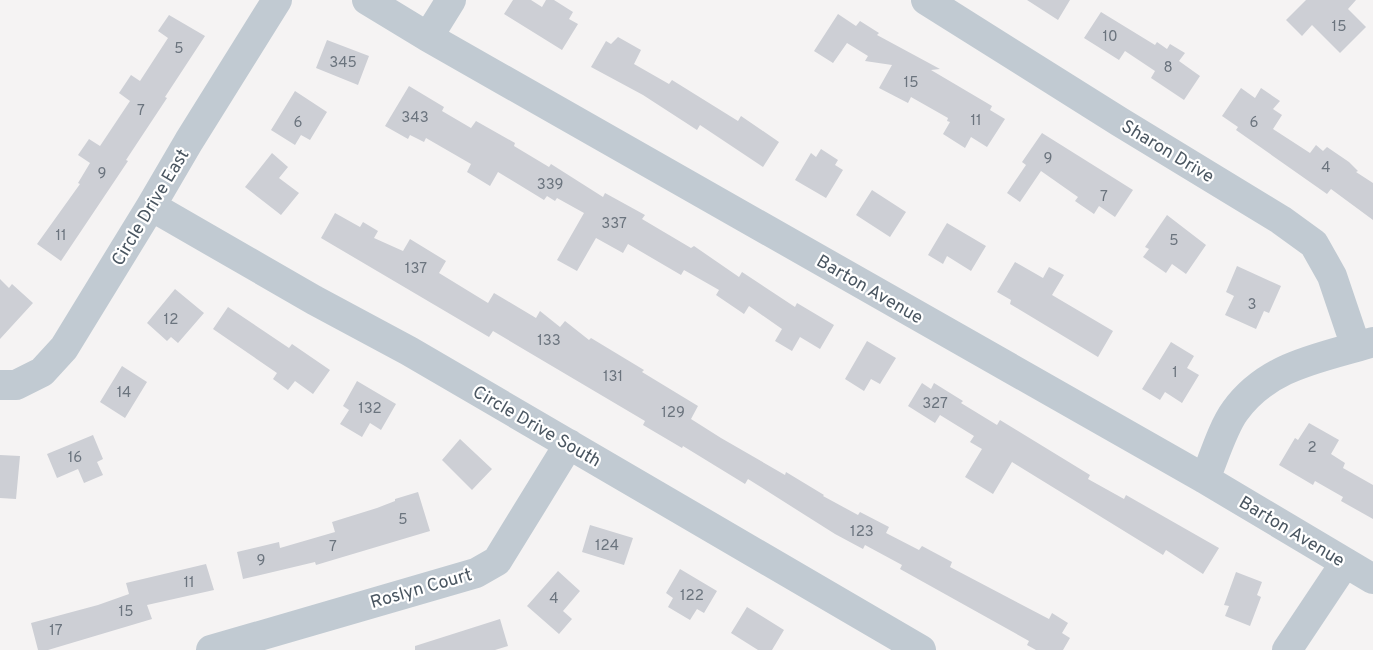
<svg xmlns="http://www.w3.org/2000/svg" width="1373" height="650" viewBox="0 0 1373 650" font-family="Overpass,sans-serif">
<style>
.building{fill:#cdcfd5}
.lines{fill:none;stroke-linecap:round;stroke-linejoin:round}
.minor{stroke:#c1cad2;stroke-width:30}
.labels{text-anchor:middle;stroke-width:4.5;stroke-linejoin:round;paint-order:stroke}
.number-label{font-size:15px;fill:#6b747e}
.street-label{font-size:18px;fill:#4a5661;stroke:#fff}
</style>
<rect width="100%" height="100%" fill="#f5f3f3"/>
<path class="building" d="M513,0H531L542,7L546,0H554L573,12L569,19L578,24L562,50L504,14Z
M1027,0H1070L1058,20Z
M1306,0H1356L1348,9L1366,27L1340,53L1312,25L1302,36L1286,20Z
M1101,12L1155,45L1157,42L1167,49L1170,44L1185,53L1179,61L1200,76L1184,100L1151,78L1155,71L1125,51L1119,60L1084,38Z
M838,14L856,26L860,21L879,33L877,35L940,69L931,70L992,106L990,110L1005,119L987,147L971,137L965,148L943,134L950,122L947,121L948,118L911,97L908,103L879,88L892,65L865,61L868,56L847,43L833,63L814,51Z
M169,15L205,36L165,97L167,98L126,160L128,161L61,261L37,244L80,184L78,183L90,163L78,155L89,139L100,146L130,101L119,93L131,75L140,81L168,38L158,31Z
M618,37L641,50L634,64L669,84L672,80L738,121L741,116L779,142L763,167L700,125L697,130L643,95L591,67L606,41L611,44Z
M327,40L369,56L358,85L316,68Z
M409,86L444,107L442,111L471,128L476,121L515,143L514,146L549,167L551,164L603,197L605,193L645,215L642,219L691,248L694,246L739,277L742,272L795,307L797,303L834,325L820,349L800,337L792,351L775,341L782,329L749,306L744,314L716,295L719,290L684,270L681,275L628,244L623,253L596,238L577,271L557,260L584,213L557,198L555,201L547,196L544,200L498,172L490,186L467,172L471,164L426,138L424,142L410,135L408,139L385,126Z
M1241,88L1255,98L1261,88L1280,101L1273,109L1282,115L1273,129L1310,153L1316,145L1323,151L1327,147L1349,162L1358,171L1356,172L1373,183V220L1331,189L1327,194L1236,130L1238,127L1222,116Z
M295,91L327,112L310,140L301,135L295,145L271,130Z
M1042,133L1133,190L1115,217L1099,206L1094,214L1075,201L1078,197L1041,171L1020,202L1007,193L1026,165L1022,162Z
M821,149L838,160L835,165L843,170L826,198L795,180L811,153L816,157Z
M272,153L288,167L279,178L299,193L281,215L245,187Z
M872,190L906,212L890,237L856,215Z
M335,213L360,227L363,222L378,231L374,238L403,251L410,239L446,261L439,273L488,303L494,293L536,318L540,311L560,327L565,321L589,340L591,338L644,370L642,372L698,406L691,419L721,438L785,475L786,472L824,495L823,496L858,515L860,512L889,527L886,533L919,550L922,546L952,562L950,567L1049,619L1052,613L1068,623L1062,633L1070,638L1063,650H1036L1027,645L1029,641L900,569L902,565L865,545L863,549L835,534L748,479L745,484L683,446L682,448L643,425L645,421L493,331L489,337L321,238Z
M1167,215L1206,245L1186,274L1172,264L1166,273L1143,257L1149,249L1145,247Z
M947,223L986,246L971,271L947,256L943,264L928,255Z
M1015,262L1043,278L1049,267L1064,275L1052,295L1113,331L1098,357L1010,304L1011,300L997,292Z
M1237,266L1281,286L1269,313L1264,311L1256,329L1225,315L1234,296L1226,292Z
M0,279L9,288L12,284L33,303L0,339Z
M175,289L204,313L178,343L171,337L167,341L147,323Z
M228,307L289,348L292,344L330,370L313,394L295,381L288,390L273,379L277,373L213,329Z
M867,341L896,358L880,384L871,379L864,391L845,379Z
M1171,342L1194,356L1187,368L1199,375L1182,403L1165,392L1160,400L1142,389Z
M122,366L147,382L125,418L100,402Z
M357,381L396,404L381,430L370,423L362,437L340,424L349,410L343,406Z
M922,383L931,389L934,383L963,401L961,403L997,425L1000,420L1090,475L1088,479L1124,499L1126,495L1219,548L1203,574L1166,550L1163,555L1012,462L993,494L965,477L982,449L970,442L974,436L940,415L935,423L908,406Z
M1309,423L1339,440L1331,454L1345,463L1343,468L1373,485V519L1341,501L1343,497L1315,481L1313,485L1279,465L1295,438L1298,440Z
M93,435L103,459L97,462L103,475L84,483L78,469L57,478L47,454Z
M460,439L492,469L472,490L442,460Z
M0,455L20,456L16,499L0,498Z
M418,492L430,531L316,565L315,562L243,579L237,552L279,542L280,548L335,532L332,522L377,508L395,501V499Z
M590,525L633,538L624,565L582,552Z
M206,564L214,590L147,605L152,619L48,650H38L31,623L98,605L129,594L126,583Z
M680,569L717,591L704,613L697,609L690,620L668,607L673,598L666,593Z
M558,571L580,591L563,611L572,619L559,634L527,606Z
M1236,572L1262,582L1257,595L1261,597L1250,626L1225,616L1229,606L1224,605Z
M747,607L784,630L772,650H758L731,633Z
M500,619L508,646L495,650H415V646Z"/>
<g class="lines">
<path class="minor" d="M367,0L428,37L1205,479L1373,579
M926,0L1120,122L1281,220L1314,244L1332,276L1356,347
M428,37L451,0
M151,206L314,300L409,351L921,650
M0,385H16L42,372L64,348L151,206L189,141L277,0
M1205,479C1213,460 1223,427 1235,411C1269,364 1322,358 1373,342
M211,650L476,573L497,561L569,444
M1287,650L1345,563"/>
</g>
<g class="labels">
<g class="number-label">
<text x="1339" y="31">15</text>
<text x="1110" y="41">10</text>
<text x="179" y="53">5</text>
<text x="343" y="67">345</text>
<text x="1168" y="72">8</text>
<text x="911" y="87">15</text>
<text x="141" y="115">7</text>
<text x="415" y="122">343</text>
<text x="976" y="125">11</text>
<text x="298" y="127">6</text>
<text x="1254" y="127">6</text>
<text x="1048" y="163">9</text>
<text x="1326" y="172">4</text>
<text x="102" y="178">9</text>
<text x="550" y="189">339</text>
<text x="1104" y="201">7</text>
<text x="614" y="228">337</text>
<text x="61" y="240">11</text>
<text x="1174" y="245">5</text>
<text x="416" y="273">137</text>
<text x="1252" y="309">3</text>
<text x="171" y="324">12</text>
<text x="549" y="345">133</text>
<text x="1175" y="377">1</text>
<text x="613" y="381">131</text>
<text x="124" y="397">14</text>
<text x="935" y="408">327</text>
<text x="370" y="413">132</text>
<text x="673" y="417">129</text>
<text x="1312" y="452">2</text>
<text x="75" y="462">16</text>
<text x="403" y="524">5</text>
<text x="862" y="536">123</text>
<text x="607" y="550">124</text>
<text x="333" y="551">7</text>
<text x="261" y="565">9</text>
<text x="189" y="587">11</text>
<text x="692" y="600">122</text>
<text x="554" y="603">4</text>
<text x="126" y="616">15</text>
<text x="56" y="635">17</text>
</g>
<g class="street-label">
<text transform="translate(1168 151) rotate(31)" y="6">Sharon Drive</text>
<text transform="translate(150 207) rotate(-59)" y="6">Circle Drive East</text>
<text transform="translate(870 289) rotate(30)" y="6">Barton Avenue</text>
<text transform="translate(537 426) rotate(30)" y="6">Circle Drive South</text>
<text transform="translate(1292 531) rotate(31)" y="6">Barton Avenue</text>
<text transform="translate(421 588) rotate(-16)" y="6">Roslyn Court</text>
</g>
</g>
</svg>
